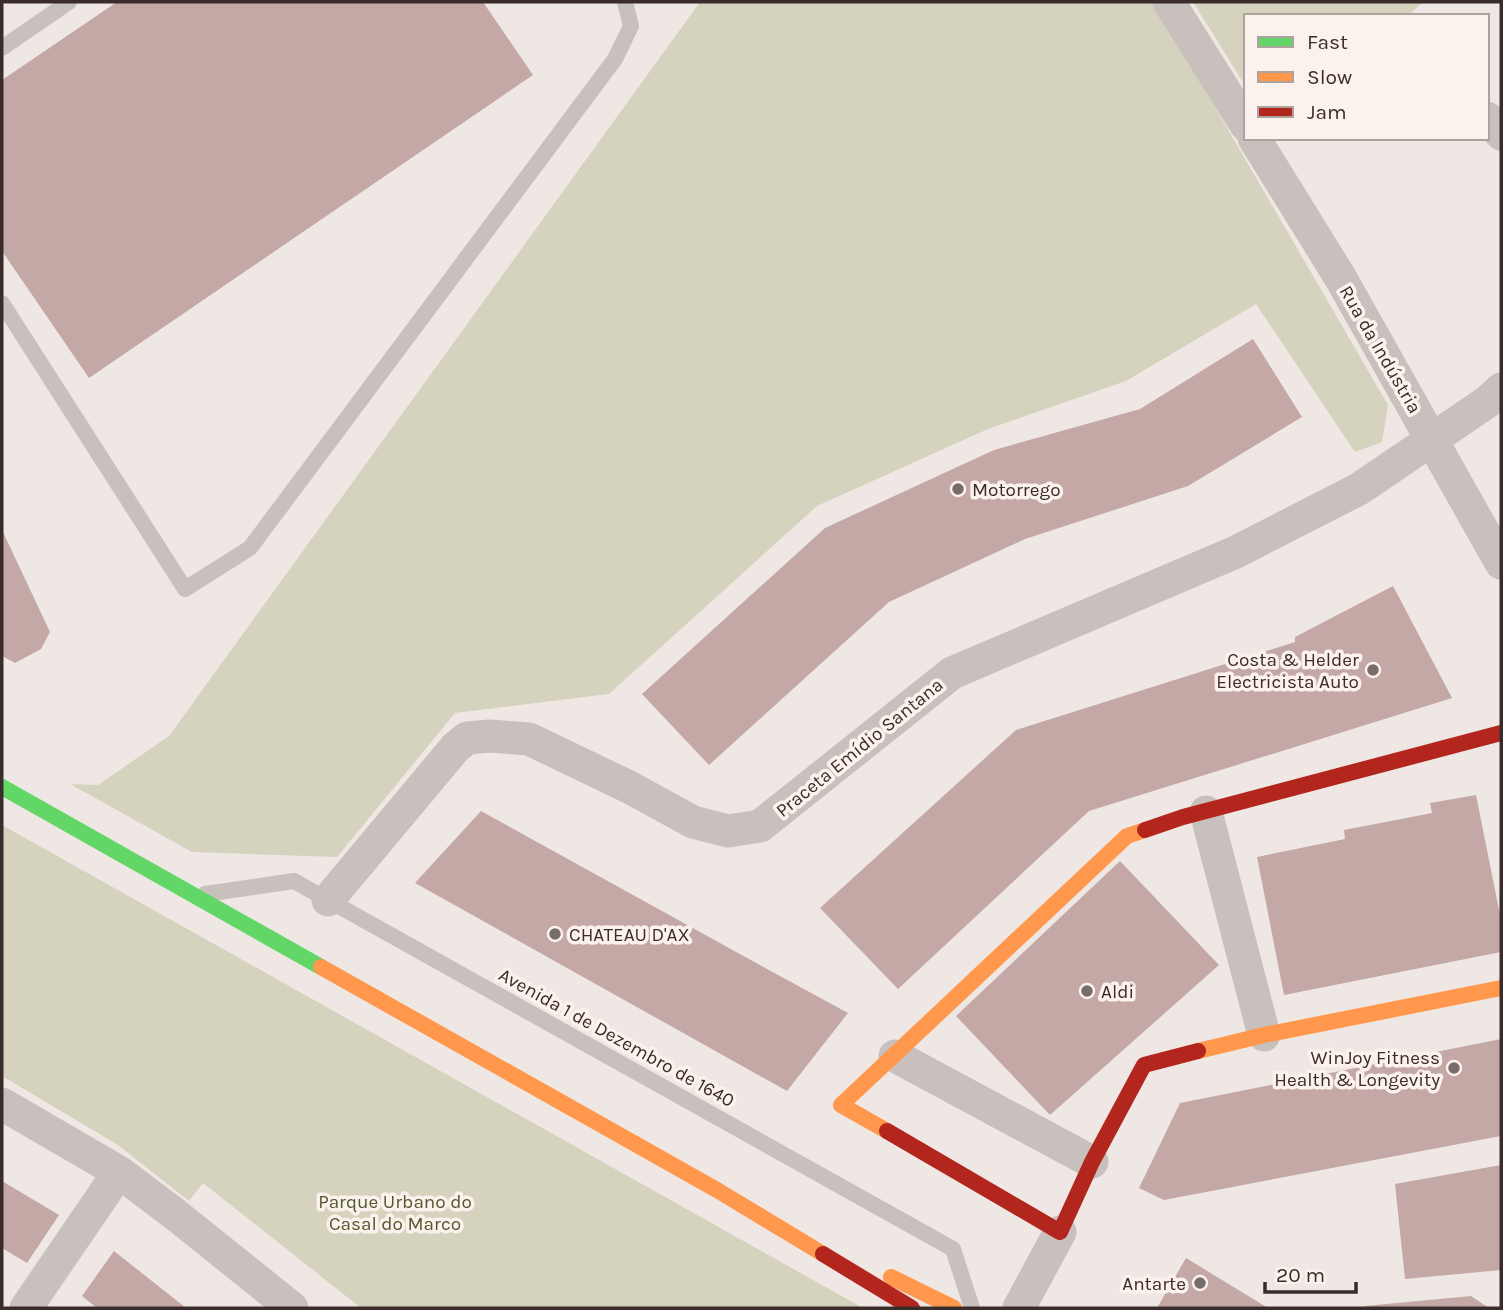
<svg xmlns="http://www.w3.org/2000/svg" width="1503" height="1310" viewBox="0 0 1503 1310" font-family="Karla,sans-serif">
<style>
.green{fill:#d5d3be}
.building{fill:#c3a8a6}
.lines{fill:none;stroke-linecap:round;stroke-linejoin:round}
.lane{stroke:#c8c0bd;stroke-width:16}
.street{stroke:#c8c0bd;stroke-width:33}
.fast{stroke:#63d668;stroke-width:16}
.slow{stroke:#ff974d;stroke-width:16}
.jam{stroke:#b3261e;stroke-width:16}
.poi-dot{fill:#796d6b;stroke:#fbf1ed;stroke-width:2.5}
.labels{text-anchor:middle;stroke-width:7;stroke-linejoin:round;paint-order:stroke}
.street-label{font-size:19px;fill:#3a2c2a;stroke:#fbf1ed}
.poi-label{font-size:19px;fill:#3a2c2a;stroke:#fbf1ed;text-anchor:start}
.park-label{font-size:19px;fill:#52592e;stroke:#fbf1ed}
</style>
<rect width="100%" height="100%" fill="#efe7e4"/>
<path class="green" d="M700,2H1152L1201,83L1388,405L1382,442L1355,452L1256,304L1126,381L988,429L817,506L609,694L455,713L337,857L192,852L70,784L98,785L169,736Z
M1193,2H1423L1408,16H1246V87Z
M2,825L863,1308H361L203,1183L189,1201L118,1145L2,1076Z"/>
<path class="building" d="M117,2H483L533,75L89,378L2,251V80Z
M1253,339L1302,417L1188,486L1025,539L889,602L709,765L642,694L825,528L994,450L1140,409Z
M2,530L50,632L41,649L15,663L2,656Z
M1393,586L1452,698L1089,811L898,989L820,908L1016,730L1295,642V637Z
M1476,795L1501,920V952L1284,995L1257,857L1345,839L1344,830L1432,813L1430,803Z
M481,811L758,964L848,1013L787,1091L415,883Z
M1120,861L1219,965L1050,1115L956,1016Z
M1501,1039V1136L1164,1200L1139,1188L1180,1103Z
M1501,1165V1270L1405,1279L1395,1184Z
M2,1181L59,1215L27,1263L2,1248Z
M114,1251L186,1308H97L82,1296Z
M1186,1258L1268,1308H1157Z
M1471,1296L1489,1308H1365V1306Z"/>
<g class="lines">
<path class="lane" d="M2,48L69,2
M2,303L185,589L250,548L615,59L631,26L625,2
M205,894L294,881L953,1249L972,1308"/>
<path class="street" d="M1169,2L1246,125
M1487,118L1501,134
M1254,138L1340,277L1501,563
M1206,812L1264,1035
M328,900L455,748L467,738L490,736L529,739L629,787L693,822L728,831L760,826L952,673L1236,552L1359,489L1487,402L1501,389
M895,1056L1092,1162
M2,1104L119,1172
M26,1308L119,1172L176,1215L292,1308
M1019,1308L1060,1232"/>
<path class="fast" d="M2,787L321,967"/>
<path class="slow" d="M321,967L717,1190L823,1254
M1198,1051L1264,1035L1501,988
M887,1131L841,1105L1127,836L1145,830
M891,1277L954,1308"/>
<path class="jam" d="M1145,830L1183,817L1501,733
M887,1131L1060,1232L1092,1162L1144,1065L1198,1051
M823,1254L912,1308"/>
</g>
<g class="poi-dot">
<circle cx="958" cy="489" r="7"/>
<circle cx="1373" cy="670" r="7"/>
<circle cx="555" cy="934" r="7"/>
<circle cx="1087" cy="991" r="7"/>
<circle cx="1454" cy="1068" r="7"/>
<circle cx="1200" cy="1283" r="7"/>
</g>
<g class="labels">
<g class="street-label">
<text transform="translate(1381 349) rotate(60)" y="7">Rua da Indústria</text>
<text transform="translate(859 747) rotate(-39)" y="7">Praceta Emídio Santana</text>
<text transform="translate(617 1037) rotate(29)" y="7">Avenida 1 de Dezembro de 1640</text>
</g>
<g class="poi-label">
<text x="972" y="496">Motorrego</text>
<text x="1359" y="666" text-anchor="end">Costa &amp; Helder<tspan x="1359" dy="22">Electricista Auto</tspan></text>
<text x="569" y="941">CHATEAU D'AX</text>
<text x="1101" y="998">Aldi</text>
<text x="1440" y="1064" text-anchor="end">WinJoy Fitness<tspan x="1440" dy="22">Health &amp; Longevity</tspan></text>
<text x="1186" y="1290" text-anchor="end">Antarte</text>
</g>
<g class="park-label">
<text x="395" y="1208">Parque Urbano do<tspan x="395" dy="22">Casal do Marco</tspan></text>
</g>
</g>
<rect width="1503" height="1310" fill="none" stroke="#3a2c2a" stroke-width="7"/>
<rect x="1244" y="14" width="245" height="126" fill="#fbf1ed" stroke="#aea29f" stroke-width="2"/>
<rect x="1258" y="37" width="35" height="10" fill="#63d668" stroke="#aea29f" stroke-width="2"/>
<text x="1307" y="49" font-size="21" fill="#3a2c2a">Fast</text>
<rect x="1258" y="72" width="35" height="10" fill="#ff974d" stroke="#aea29f" stroke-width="2"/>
<text x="1307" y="84" font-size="21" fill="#3a2c2a">Slow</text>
<rect x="1258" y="107" width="35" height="10" fill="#b3261e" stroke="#aea29f" stroke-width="2"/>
<text x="1307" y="119" font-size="21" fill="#3a2c2a">Jam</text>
<path d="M1265 1282v10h91v-10" fill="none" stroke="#3a2c2a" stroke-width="3.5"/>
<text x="1276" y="1282" font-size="21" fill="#3a2c2a" stroke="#fbf1ed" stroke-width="5" paint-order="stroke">20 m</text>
</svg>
